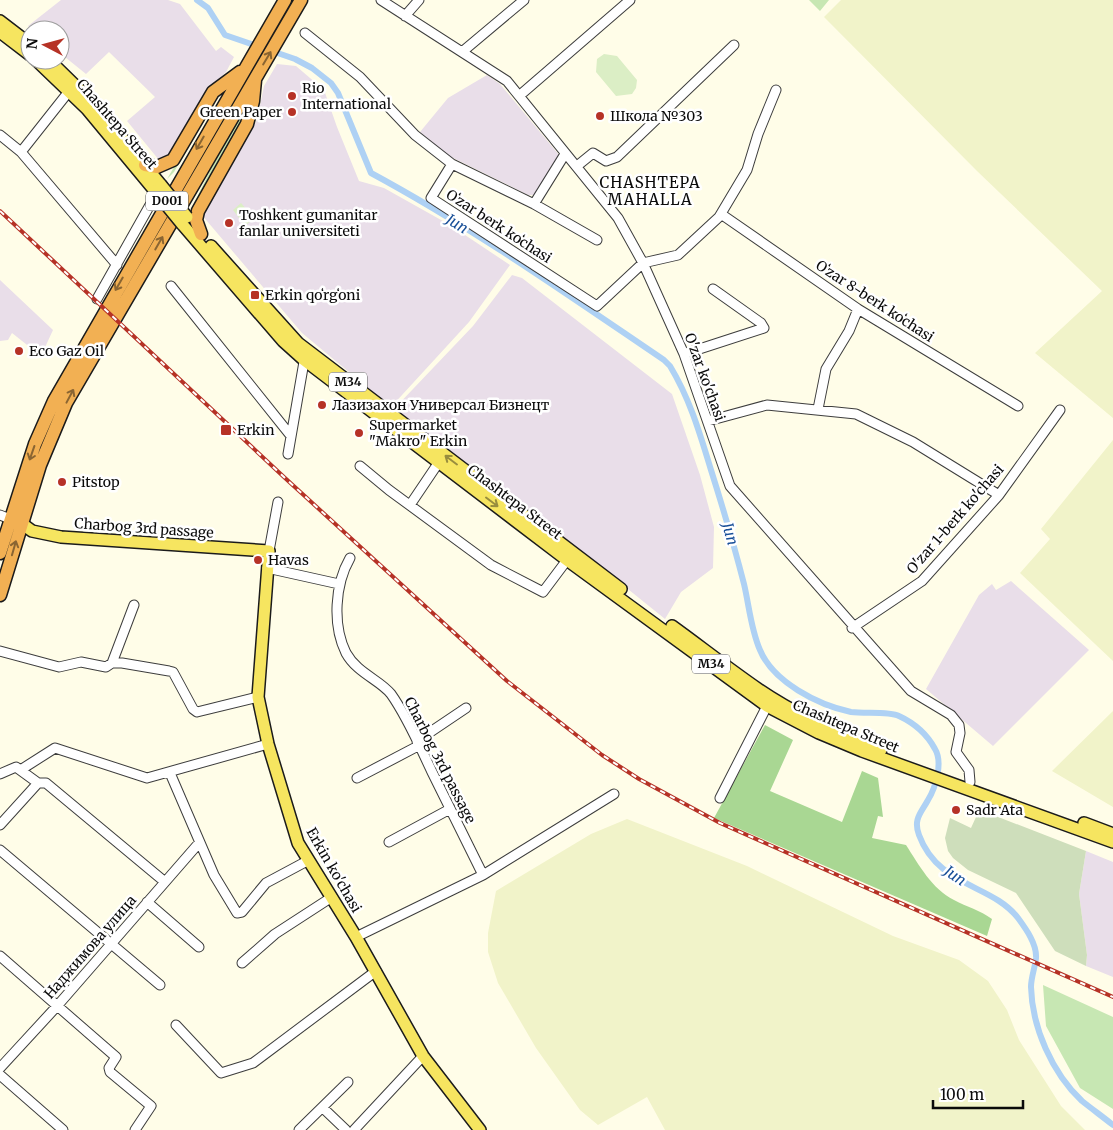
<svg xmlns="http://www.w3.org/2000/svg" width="1113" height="1130" viewBox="0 0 1113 1130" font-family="Merriweather,serif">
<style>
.industrial{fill:#e9dee9}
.farmland{fill:#f1f3c9}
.green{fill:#c7e7b3}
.forest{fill:#a9d793}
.cemetery{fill:#cedebb}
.pitch{fill:#dbeec5}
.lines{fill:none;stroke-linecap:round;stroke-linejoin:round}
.canal{stroke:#aed1f4;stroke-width:6}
.minor-casing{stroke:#3d3d3d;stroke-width:11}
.major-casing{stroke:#1b1b1b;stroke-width:14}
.highway-casing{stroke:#1b1b1b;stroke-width:15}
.minor{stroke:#fff;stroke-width:9}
.major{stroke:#f6e560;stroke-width:11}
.highway{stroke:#f2b053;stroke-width:12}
.rail-casing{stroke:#b63226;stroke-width:4}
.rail{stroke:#fff;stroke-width:2;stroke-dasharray:5.5;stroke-linecap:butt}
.major-bridge-casing{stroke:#1b1b1b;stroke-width:14;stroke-linecap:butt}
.major-bridge{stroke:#f6e560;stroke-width:11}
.oneway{stroke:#8a6532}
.oneway2{stroke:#988d3e}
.poi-dot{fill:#b63226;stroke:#fff;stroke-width:2}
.labels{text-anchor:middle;stroke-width:5;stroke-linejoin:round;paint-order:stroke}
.shield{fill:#fff;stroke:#545454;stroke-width:1}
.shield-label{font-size:12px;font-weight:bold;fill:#0a0a0a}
.poi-label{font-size:14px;fill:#0a0a0a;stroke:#fff;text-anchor:start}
.street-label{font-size:14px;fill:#0a0a0a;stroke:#fff}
.neighbourhood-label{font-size:15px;letter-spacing:1px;fill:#0a0a0a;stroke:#fff}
.water-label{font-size:15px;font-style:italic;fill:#184f98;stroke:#fff}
</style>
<rect width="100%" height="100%" fill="#fffde8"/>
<path class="industrial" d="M61,0H168L180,4L216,51L221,47L234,57L226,72L204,95L168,155L159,160L127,121L155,97L109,52L86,74L60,53V30H32L28,26Z
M277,64L296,66L324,90L337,127L359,181L384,188L450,225L510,265L469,322L391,407L302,333L201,214L257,120L264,86Z
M487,75L500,84L560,156L536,195H528L445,154L420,132L448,98Z
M512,275L522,278L672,394L700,475L714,527L713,568L681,592L665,619L540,518L393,410L473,326Z
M0,280L53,330L41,356L12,333L8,340L0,341Z
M1011,581L1089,650L993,746L926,689L979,595L992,584L996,590Z
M1086,851L1113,862V977L1086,966L1087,955L1079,894Z"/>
<path class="farmland" d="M841,0H1113V418L1035,353L1102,291L977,171L824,17Z
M1113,440V661L1020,573L1050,539L1041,529Z
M1113,711V807L1052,771Z
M627,819L747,866L893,936L959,960L988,981L1007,1010L1019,1040L1061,1106L1085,1130H665L647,1097L598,1125L580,1110L536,1048L498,983L488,952V933L496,891L591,834Z"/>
<path class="green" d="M809,0H829L820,11Z
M224,87L174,172L167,179L217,95Z
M248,101L241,123L200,196L194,203L227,137Z
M1043,985L1113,1017V1109L1080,1088L1046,1026Z"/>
<path class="forest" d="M765,725L793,740L770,791L842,822L862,771L878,778L883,817L878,816L872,838L906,845C919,865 932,889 954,900C967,907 980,910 992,919L987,936L714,818Z"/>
<path class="cemetery" d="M981,806L988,813L1086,851L1079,894L1087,955L1086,966L1055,951L1016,893L968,870L953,858L948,851L945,838L950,818L971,828Z"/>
<path class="pitch" d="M604,54L617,56L637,80L636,88L632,94L616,96L596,72L597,59Z
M241,203L254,218L245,226L233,210Z"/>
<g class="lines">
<path class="canal" d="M197,0L208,8L225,35L295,59L312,68L331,83L338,93L371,173C473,228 568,295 664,360L670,366C690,399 700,434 711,470C723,508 734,545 744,584C749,605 751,630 760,650C773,682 818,705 851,712C864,714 889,711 899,716C914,723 927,734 935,749C943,762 936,787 928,800C921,813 913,819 919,835C938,887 992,884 1018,918C1026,929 1037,944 1036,958C1035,968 1031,977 1031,987C1032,1027 1052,1073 1082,1101C1092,1109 1103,1117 1113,1125"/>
<g class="minor-casing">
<path id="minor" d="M381,0L507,81L618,218L643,263L684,354L730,486L911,691L951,715L959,725L960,733L956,752L969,770L970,782
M405,16L419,0
M305,33L360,77L415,135L452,164L534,204L597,240
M462,52L524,0
M519,96L630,0
M0,135L21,152L117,265
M21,152L70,90
M452,164L431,198L597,306L643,263L678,255L719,217L747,170L758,134L776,90
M577,166L593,153L606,161L617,157L734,45
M534,204L565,154
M721,214L858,309L1018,406
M171,286L291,436
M97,299L150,205
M684,354L764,328L761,323L713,289
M818,409L826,369L849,331L858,309
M708,421L767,405L856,414L913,442L999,495
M288,454L305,356
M360,466L389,490L491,565L543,592L567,560
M410,505L439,462
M0,515L10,519
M269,551L278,502
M350,558C335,584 332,625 346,653C357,673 380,680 391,694C408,718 420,747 432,772C449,807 466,841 483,875
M267,568L339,584
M852,628L922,581L999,495L1060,410
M0,651L59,667L81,662L106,667L112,663H122L169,671L173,672L193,709L197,712L258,697
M112,663L134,605
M22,769L55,748L147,778L268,744
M170,773L214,875L237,913L242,912L266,883L309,860
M0,774L16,767L38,783H46L165,882
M357,778L418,746L417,741L466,708
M720,798L767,706
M0,825L38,783
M389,842L450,809
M0,850L160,985
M147,902L199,947
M356,937L483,875L614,794
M0,956L116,1057L109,1068L110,1072L151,1106L135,1130
M242,963L275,934L332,897
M176,1025L221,1073L253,1063L376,971
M0,1068L58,1005L199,843
M0,1075L63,1130
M323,1108L346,1130
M299,1130L348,1082
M354,1130L423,1056"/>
</g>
<g class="major-casing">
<path id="major" d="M0,21L30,44
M0,32L30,55
M36,60L87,109L155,191
M49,60L93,103L161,185
M182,224L283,341L303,359L567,560L767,706L819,733L862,751L1113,842
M211,246L298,343L621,589
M21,523L32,531L61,537L269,551L258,697L268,744L298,843L356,937L423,1056L480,1130
M672,626C701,647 729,669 758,689C796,715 838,734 881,750
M1084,823L1113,834"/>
</g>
<g class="highway-casing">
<path id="highway" d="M145,165L157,167L173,160L213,92L240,72
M201,234L196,220L198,211L247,124L253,101L255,80
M0,553L35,444L54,401L285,0
M0,595L40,465L66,403L301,0"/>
</g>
<use href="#minor" class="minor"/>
<use href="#major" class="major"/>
<use href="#highway" class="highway"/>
<g class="rail-casing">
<path id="rail" d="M0,211L285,478L507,681L602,755L639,779L720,823L1113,997"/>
</g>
<use href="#rail" class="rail"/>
<g class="major-bridge-casing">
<path id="major-bridge" d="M161,185L187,217
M155,191L182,224"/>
</g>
<use href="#major-bridge" class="major-bridge"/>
</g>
<defs><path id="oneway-shaft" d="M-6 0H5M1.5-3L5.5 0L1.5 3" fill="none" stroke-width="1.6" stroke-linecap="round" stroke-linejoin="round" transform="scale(1.25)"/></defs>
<g class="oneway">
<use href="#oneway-shaft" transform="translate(267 58) rotate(-59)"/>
<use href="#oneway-shaft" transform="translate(200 143) rotate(120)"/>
<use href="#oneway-shaft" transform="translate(159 243) rotate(-60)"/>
<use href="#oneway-shaft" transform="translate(119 284) rotate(120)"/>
<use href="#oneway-shaft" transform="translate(70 396) rotate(-62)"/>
<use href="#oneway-shaft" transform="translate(32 453) rotate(109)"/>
<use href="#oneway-shaft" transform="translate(14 548) rotate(-74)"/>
</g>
<g class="oneway2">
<use href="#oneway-shaft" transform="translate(451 460) rotate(-143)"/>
<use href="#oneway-shaft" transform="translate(492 502) rotate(37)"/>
</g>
<g class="poi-dot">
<circle cx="292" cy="96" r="5"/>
<circle cx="292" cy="112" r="5"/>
<circle cx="600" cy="116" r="5"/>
<circle cx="229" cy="223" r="5"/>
<rect x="250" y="290" width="10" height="10" rx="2.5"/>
<circle cx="19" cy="351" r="5"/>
<circle cx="322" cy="405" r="5"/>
<rect x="220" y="424" width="12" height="12" rx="2.5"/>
<circle cx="359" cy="433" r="5"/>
<circle cx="62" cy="482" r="5"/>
<circle cx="258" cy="560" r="5"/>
<circle cx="956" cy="810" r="5"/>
</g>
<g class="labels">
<g class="shield">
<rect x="146" y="191.5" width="42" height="19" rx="4"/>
<rect x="329" y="372.5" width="38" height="19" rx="4"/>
<rect x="692" y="654.5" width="38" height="19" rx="4"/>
</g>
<g class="shield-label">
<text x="167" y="205">D001</text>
<text x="348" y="386">M34</text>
<text x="711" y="668">M34</text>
</g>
<g class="poi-label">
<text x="302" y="93">Rio<tspan x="302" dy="16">International</tspan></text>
<text x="282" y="117" text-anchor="end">Green Paper</text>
<text x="610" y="121">Школа №303</text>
<text x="239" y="220">Toshkent gumanitar<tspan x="239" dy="16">fanlar universiteti</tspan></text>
<text x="265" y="300">Erkin qoʻrgʻoni</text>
<text x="29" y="356">Eco Gaz Oil</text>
<text x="332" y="410">Лазизахон Универсал Бизнецт</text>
<text x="369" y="430">Supermarket<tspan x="369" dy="16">"Makro" Erkin</tspan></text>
<text x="237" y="435">Erkin</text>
<text x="72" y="487">Pitstop</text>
<text x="268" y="565">Havas</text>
<text x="966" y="815">Sadr Ata</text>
</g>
<g class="street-label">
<text transform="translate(117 124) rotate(49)" y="5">Chashtepa Street</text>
<text transform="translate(499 226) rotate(33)" y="5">Oʻzar berk koʻchasi</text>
<text transform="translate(875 301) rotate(33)" y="5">Oʻzar 8-berk koʻchasi</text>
<text transform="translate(705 377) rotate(70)" y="5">O'zar ko'chasi</text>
<text transform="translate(515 502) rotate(37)" y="5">Chashtepa Street</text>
<text transform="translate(955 519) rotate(-49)" y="5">O'zar 1-berk ko'chasi</text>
<text transform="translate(144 528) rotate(4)" y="5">Charbog 3rd passage</text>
<text transform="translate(846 726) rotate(23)" y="5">Chashtepa Street</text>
<text transform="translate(440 760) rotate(63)" y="5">Chаrbog 3rd passage</text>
<text transform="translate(334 870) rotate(60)" y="5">Erkin ko'chasi</text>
<text transform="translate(90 947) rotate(-49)" y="5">Наджимова улица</text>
</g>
<g class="neighbourhood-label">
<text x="650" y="188">CHASHTEPA<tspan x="650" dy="17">MAHALLA</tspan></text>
</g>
<g class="water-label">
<text transform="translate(457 224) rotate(31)" y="5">Jun</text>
<text transform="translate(730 534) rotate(74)" y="5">Jun</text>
<text transform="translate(955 876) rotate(34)" y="5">Jun</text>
</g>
</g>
<g transform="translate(45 45) rotate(276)"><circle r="24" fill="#ffffff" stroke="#9d9d9d"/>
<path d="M0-4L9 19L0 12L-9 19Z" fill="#b63226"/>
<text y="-8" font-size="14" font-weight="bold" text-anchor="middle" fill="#0a0a0a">N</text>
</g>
<path d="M933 1100v8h90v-8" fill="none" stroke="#0a0a0a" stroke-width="2.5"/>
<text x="940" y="1100" font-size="15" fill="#0a0a0a" stroke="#ffffff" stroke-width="4" paint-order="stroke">100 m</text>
</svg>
